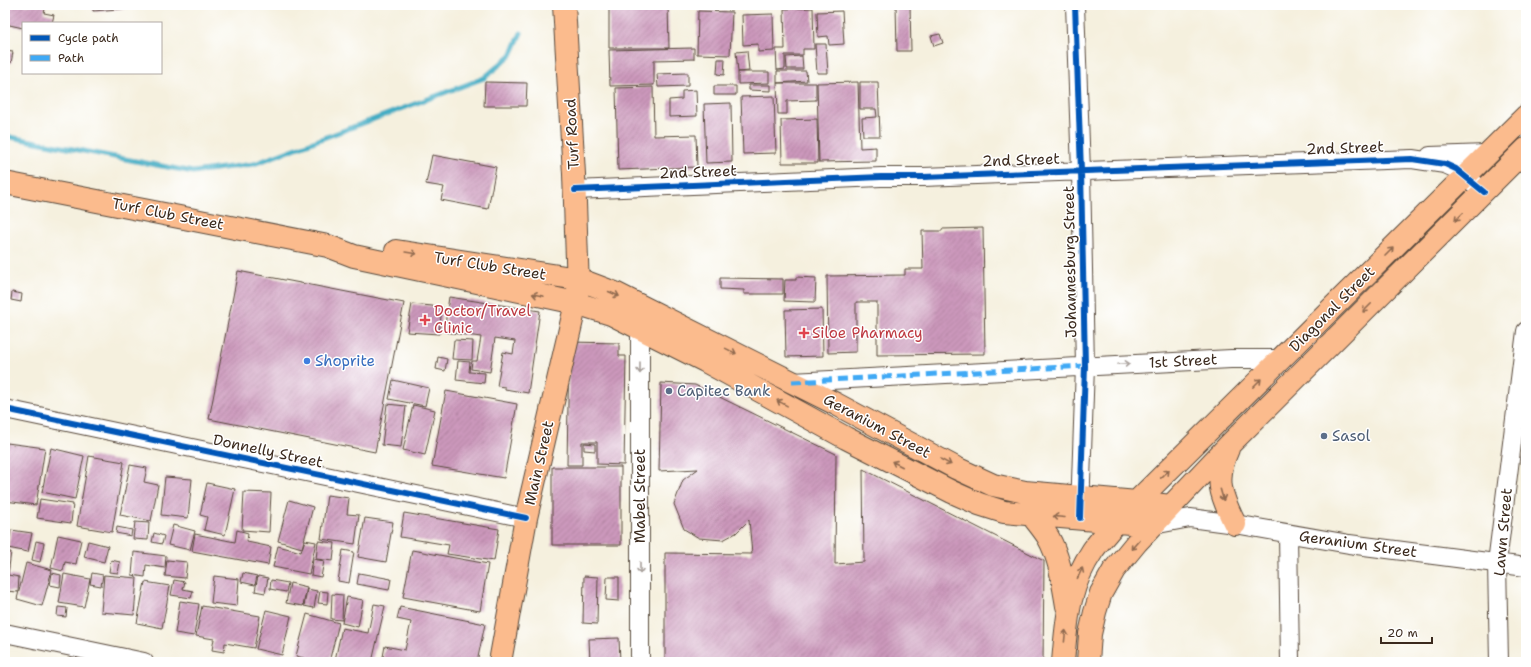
<svg xmlns="http://www.w3.org/2000/svg" width="1531" height="667" viewBox="0 0 1531 667" font-family="'Shantell Sans',sans-serif">
<style>
.lines{fill:none;stroke-linecap:round;stroke-linejoin:round}
.stream{stroke:#45adc4;stroke-width:5}
.building{fill:url(#building-hatch)}
.minor-casing{stroke:#57483b;stroke-width:20}
.major-casing{stroke:#57483b;stroke-width:24}
.minor{stroke:#fff;stroke-width:18}
.major{stroke:#fbbb8d;stroke-width:22}
.quiet{stroke:#3fa9f5;stroke-width:5;stroke-dasharray:10 5;stroke-linecap:butt}
.cycleway-casing{stroke:#fff;stroke-width:8}
.cycleway{stroke:#0057b8;stroke-width:6}
.oneway{stroke:#916b50}
.oneway2{stroke:#a79f9a}
.health-dot{fill:#e0444e;stroke:#fff;stroke-width:1.5}
.shop-dot{fill:#3f7fe0;stroke:#fff;stroke-width:1.5}
.service-dot{fill:#5c6f8a;stroke:#fff;stroke-width:1.5}
.labels{text-anchor:middle;stroke-width:3;stroke-linejoin:round;paint-order:stroke}
.street-label{font-size:15px;fill:#3b2a1e;stroke:#fff}
.health-label{font-size:15px;fill:#be3a42;stroke:#fff;text-anchor:start}
.shop-label{font-size:15px;fill:#366cbe;stroke:#fff;text-anchor:start}
.service-label{font-size:15px;fill:#4e5e75;stroke:#fff;text-anchor:start}
</style>
<defs>
<pattern id="building-hatch" width="6" height="6" patternUnits="userSpaceOnUse"><rect width="6" height="6" fill="#cc98bc"/><path d="M-1 1l2-2M0 6l6-6M5 7l2-2" fill="none" stroke="#a77c98"/></pattern>
</defs>
<rect width="100%" height="100%" fill="#fff"/>
<filter id="ink" filterUnits="userSpaceOnUse"><feTurbulence type="fractalNoise" baseFrequency=".025" numOctaves="2"/><feDisplacementMap in="SourceGraphic" scale="8" xChannelSelector="R" yChannelSelector="G"/><feConvolveMatrix kernelMatrix="1 2 1 2 8 2 1 2 1" color-interpolation-filters="sRGB"/></filter>
<filter id="wash" filterUnits="userSpaceOnUse"><feTurbulence type="fractalNoise" baseFrequency=".012" numOctaves="4" result="noise"/><feDisplacementMap in="SourceGraphic" scale="16" xChannelSelector="R" yChannelSelector="G"/><feGaussianBlur stdDeviation="0.9" result="paint"/><feColorMatrix in="noise" values="0 0 0 0 0 0 0 0 0 0 0 0 0 0 0 0 0 1.4 0 .05"/><feComposite in="paint" operator="in"/></filter>
<g filter="url(#wash)">
<rect width="100%" height="100%" fill="#f5f0de"/>
<g class="lines">
<path class="stream" d="M5,136L193,172L254,164L484,78L511,55L521,33"/>
</g>
<g id="blocks">
<path class="building" d="M5,5H46L44,13L54,15L52,23H23V28L5,24Z
M93,5H131V8L93,11Z
M609,5H668L669,48H609Z
M896,5H910L911,51H897Z
M813,8L814,49H803V55H785V69L777,70L776,49H785L784,9Z
M698,11L732,12L730,55L697,54Z
M842,11L844,44L829,45L828,36L818,37L817,12Z
M773,14L774,51L758,52V44L743,45L742,15Z
M940,34L943,43L934,46L931,36Z
M815,44H826L828,73H817Z
M694,48V59L654,60V85L610,86L609,50Z
M5,51L13,52L11,63L5,62Z
M747,51L749,71L738,72L736,52Z
M802,56L803,69H787L786,57Z
M718,59H725L724,75L717,74Z
M777,71H806L807,81L777,83Z
M738,72H769V83L738,84Z
M688,73V86L658,87L657,74Z
M485,82L527,83L526,106H484Z
M858,82L860,148L876,147V161L819,162L817,83Z
M860,82H878L880,136H863L862,118L877,117L876,109H860Z
M777,83H816V100L787,101V114H778Z
M749,85H771V91L749,90Z
M714,86H736V95H714Z
M653,87L654,136L696,135L697,167L618,170L616,88Z
M696,90L697,116L669,117V100L682,99V91Z
M774,96L776,153L743,154L741,97Z
M731,103L732,162L706,163L704,104Z
M817,119L818,163H782L781,120Z
M432,155L496,167L488,209L441,200L444,187L426,184Z
M983,228L985,354L877,355V302H856V352L828,353L827,276L905,275V269H923L922,231H942V229Z
M238,271L404,303L375,452L209,419Z
M796,277L816,278L815,302L784,301L785,280H796Z
M720,278L783,279V294H744V290L720,289Z
M12,292L22,294L21,302L11,300Z
M449,297L540,311L528,393L505,389V387L497,386L503,352L513,354L515,341L495,338L490,372L471,369L472,361H477L481,337L444,332Z
M412,304L442,307L439,334L407,332Z
M822,309L823,356L786,357L785,310Z
M454,340L473,341L472,360L452,359Z
M569,342L619,343V356H626L624,465L597,464V442H582V465H567Z
M438,357L447,359L445,371L436,369Z
M458,361L470,362L469,372L485,373L484,383L456,380Z
M393,380L429,388L425,406L389,399Z
M661,383L695,385L836,454L835,564L864,562L863,469L1044,561L1043,662H665V553L752,554L749,520L736,533L723,540L699,538L684,529L674,504L683,480L698,469L659,471Z
M446,391L517,404L504,478L432,466Z
M387,404L406,406L401,447L382,445Z
M413,405L435,410L425,455L403,450Z
M7,443L45,448L36,505L5,501V455Z
M584,443L595,444V451L584,450Z
M51,448L84,456L75,499L42,492Z
M89,456L124,462L112,532L77,526Z
M130,465L147,468L144,482L158,485L151,521L120,515Z
M552,467H621V545H552Z
M165,477L192,479L188,518L161,515Z
M207,483L235,489L225,535L204,530L207,517L200,515Z
M244,492L271,493L269,532L242,530Z
M327,495L349,498L347,514L359,515L355,544L321,539Z
M40,499L73,504L71,523L37,518Z
M289,500L313,507L302,548L278,541Z
M404,513L499,529L494,561L447,554L449,545L400,537Z
M365,518L393,522L386,562L358,557Z
M135,522L149,523L148,540L133,539Z
M173,525L195,531L190,550L168,545Z
M117,527L132,530L131,536L116,533Z
M11,530L32,533L28,552L8,548Z
M237,530L248,533L247,542L271,547L268,565L192,551L195,534L235,542Z
M154,533L164,536L162,544L152,542Z
M58,535L81,540L76,564L65,562L63,571L51,568Z
M305,540L316,542L309,574L273,567L278,546L301,552Z
M36,541L44,543L40,562L32,560Z
M88,541L108,546L104,562L84,557Z
M318,541L335,543L333,561L316,559Z
M343,550L354,552L349,583L338,581Z
M412,550L488,564L480,611L403,597Z
M5,552H11L8,575L19,577L18,592L5,591Z
M134,552L166,556L165,568L146,565L145,577L132,575Z
M313,559L324,561L321,577L311,575Z
M111,560L120,562L118,573L109,572Z
M167,560L187,562L185,578L165,576Z
M26,563L52,570L42,606L17,599Z
M52,573L61,575L60,587L50,585Z
M92,573L103,575L101,586L90,584Z
M243,573L257,576L255,585L241,582Z
M359,573L391,579L389,590L357,584Z
M64,574L90,579L84,607L59,603Z
M104,575L137,578L134,615L101,612Z
M214,576L239,579L237,606L211,603Z
M258,576L268,578L265,593L255,591Z
M584,576L598,577L597,624L583,623Z
M607,577H619V601L606,600Z
M174,580L185,582L183,589L193,591L191,598L171,595Z
M271,580L288,583L286,592L270,589Z
M145,582L170,586L162,628L137,623Z
M290,583L307,587L303,606L286,603Z
M307,589L317,591L314,608L304,606Z
M320,591L328,592L327,604L318,603Z
M332,594L343,595L342,620L331,619Z
M347,597L363,600L358,627L342,623Z
M180,601L199,604L194,636L175,633Z
M374,604L385,606L372,662H343L335,660L342,628L368,633Z
M202,606L260,616L254,648L225,643L224,652L212,650L214,639L196,636Z
M58,607L67,608L66,617L57,616Z
M400,607L485,624L477,662H382L385,646L405,650L411,622L397,619Z
M266,610L291,616L282,655L256,649Z
M307,614L339,623L329,662H319L296,656Z
M619,638L620,662H590L589,639Z"/>
</g>
</g>
<g filter="url(#ink)">
<use href="#blocks" fill-opacity="0" stroke="#57483b" stroke-width="1"/>
<g class="lines">
<g class="minor-casing">
<path id="minor" d="M1075,5L1081,171L1085,366L1080,510
M1430,156L1487,154
M575,190L881,177H923L1412,159L1445,164L1456,169L1476,185
M640,329V662
M792,382L1231,359H1282
M5,409L526,518
M1153,525L1190,518L1235,524L1349,544L1526,567
M1288,534L1290,662
M5,633L144,662
M1499,662L1497,563L1526,331"/>
</g>
<g class="major-casing">
<path id="major" d="M5,183L328,246L354,256L576,303L611,314L705,361L846,438L952,492L979,504L1004,512L1153,525
M396,251L578,279L615,293L836,404L956,468L993,485L1025,492L1137,502L1171,506
M1228,449C1214,480 1221,496 1235,524
M1031,514C1036,521 1043,529 1048,537C1060,558 1063,583 1067,606
M500,662L526,518L576,303L578,288L574,174L564,5
M1063,662C1067,619 1068,587 1093,550C1100,540 1109,531 1117,521L1526,116
M1088,662L1090,634L1095,612L1101,593L1114,570L1137,542L1230,444L1526,149"/>
</g>
<use href="#minor" class="minor"/>
<use href="#major" class="major"/>
<path class="quiet" d="M792,382L1085,366"/>
<g class="cycleway-casing">
<path id="cycleway" d="M1075,5L1081,171L1085,366L1080,518
M575,190L881,177H923L1412,159L1445,164L1456,169L1484,192
M5,409L526,518"/>
</g>
<use href="#cycleway" class="cycleway"/>
</g>
<defs><path id="oneway-shaft" d="M-6 0H5M1.5-3L5.5 0L1.5 3" fill="none" stroke-width="1.6" stroke-linecap="round" stroke-linejoin="round"/></defs>
<g class="oneway">
<use href="#oneway-shaft" transform="translate(1459 217) rotate(135)"/>
<use href="#oneway-shaft" transform="translate(1389 252) rotate(-45)"/>
<use href="#oneway-shaft" transform="translate(411 253) rotate(9)"/>
<use href="#oneway-shaft" transform="translate(614 294) rotate(24)"/>
<use href="#oneway-shaft" transform="translate(538 295) rotate(-168)"/>
<use href="#oneway-shaft" transform="translate(1367 308) rotate(135)"/>
<use href="#oneway-shaft" transform="translate(731 351) rotate(26)"/>
<use href="#oneway-shaft" transform="translate(1257 383) rotate(-45)"/>
<use href="#oneway-shaft" transform="translate(782 403) rotate(-151)"/>
<use href="#oneway-shaft" transform="translate(946 462) rotate(28)"/>
<use href="#oneway-shaft" transform="translate(897 464) rotate(-153)"/>
<use href="#oneway-shaft" transform="translate(1165 474) rotate(-44)"/>
<use href="#oneway-shaft" transform="translate(1222 495) rotate(74)"/>
<use href="#oneway-shaft" transform="translate(1059 517) rotate(-175)"/>
<use href="#oneway-shaft" transform="translate(1135 545) rotate(131)"/>
<use href="#oneway-shaft" transform="translate(1080 573) rotate(-64)"/>
<use href="#oneway-shaft" transform="translate(1065 636) rotate(-84)"/>
</g>
<g class="oneway2">
<use href="#oneway-shaft" transform="translate(1124 364) rotate(-3)"/>
<use href="#oneway-shaft" transform="translate(640 368) rotate(90)"/>
<use href="#oneway-shaft" transform="translate(640 568) rotate(90)"/>
</g>
</g>
<g class="health-dot">
<path d="M423 314h4v4h4v4h-4v4h-4v-4h-4v-4h4z"/>
<path d="M802 327h4v4h4v4h-4v4h-4v-4h-4v-4h4z"/>
</g>
<circle class="shop-dot" cx="307" cy="361" r="4"/>
<g class="service-dot">
<circle cx="669" cy="391" r="4"/>
<circle cx="1324" cy="436" r="4"/>
</g>
<g class="labels">
<g class="street-label">
<text transform="translate(572 134) rotate(-93)" y="5">Turf Road</text>
<text transform="translate(1345 148) rotate(-2)" y="5">2nd Street</text>
<text transform="translate(1021 160) rotate(-2)" y="5">2nd Street</text>
<text transform="translate(698 172) rotate(-2)" y="5">2nd Street</text>
<text transform="translate(168 214) rotate(11)" y="5">Turf Club Street</text>
<text transform="translate(1070 262) rotate(-91)" y="5">Johannesburg Street</text>
<text transform="translate(490 266) rotate(9)" y="5">Turf Club Street</text>
<text transform="translate(1332 309) rotate(-45)" y="5">Diagonal Street</text>
<text transform="translate(1183 361) rotate(-3)" y="5">1st Street</text>
<text transform="translate(877 426) rotate(28)" y="5">Geranium Street</text>
<text transform="translate(268 451) rotate(12)" y="5">Donnelly Street</text>
<text transform="translate(539 463) rotate(-77)" y="5">Main Street</text>
<text transform="translate(640 496) rotate(-90)" y="5">Mabel Street</text>
<text transform="translate(1503 532) rotate(-85)" y="5">Lawn Street</text>
<text transform="translate(1358 544) rotate(8)" y="5">Geranium Street</text>
</g>
<g class="health-label">
<text x="434" y="316">Doctor/Travel<tspan x="434" dy="17">Clinic</tspan></text>
<text x="812" y="338">Siloe Pharmacy</text>
</g>
<g class="shop-label">
<text x="315" y="366">Shoprite</text>
</g>
<g class="service-label">
<text x="677" y="396">Capitec Bank</text>
<text x="1332" y="441">Sasol</text>
</g>
</g>
<rect width="1531" height="667" fill="none" stroke="#fff" stroke-width="20"/>
<rect x="22" y="22" width="140" height="52" fill="#ffffff" stroke="#b1aaa5"/>
<rect x="30" y="35" width="20" height="6" fill="#0057b8" stroke="#b1aaa5"/>
<text x="58" y="42" font-size="12" fill="#3b2a1e">Cycle path</text>
<rect x="30" y="55" width="20" height="6" fill="#3fa9f5" stroke="#b1aaa5"/>
<text x="58" y="62" font-size="12" fill="#3b2a1e">Path</text>
<path d="M1381 637v6h51v-6" fill="none" stroke="#3b2a1e" stroke-width="2"/>
<text x="1387" y="637" font-size="12" fill="#3b2a1e" stroke="#ffffff" stroke-width="3" paint-order="stroke">20 m</text>
</svg>
